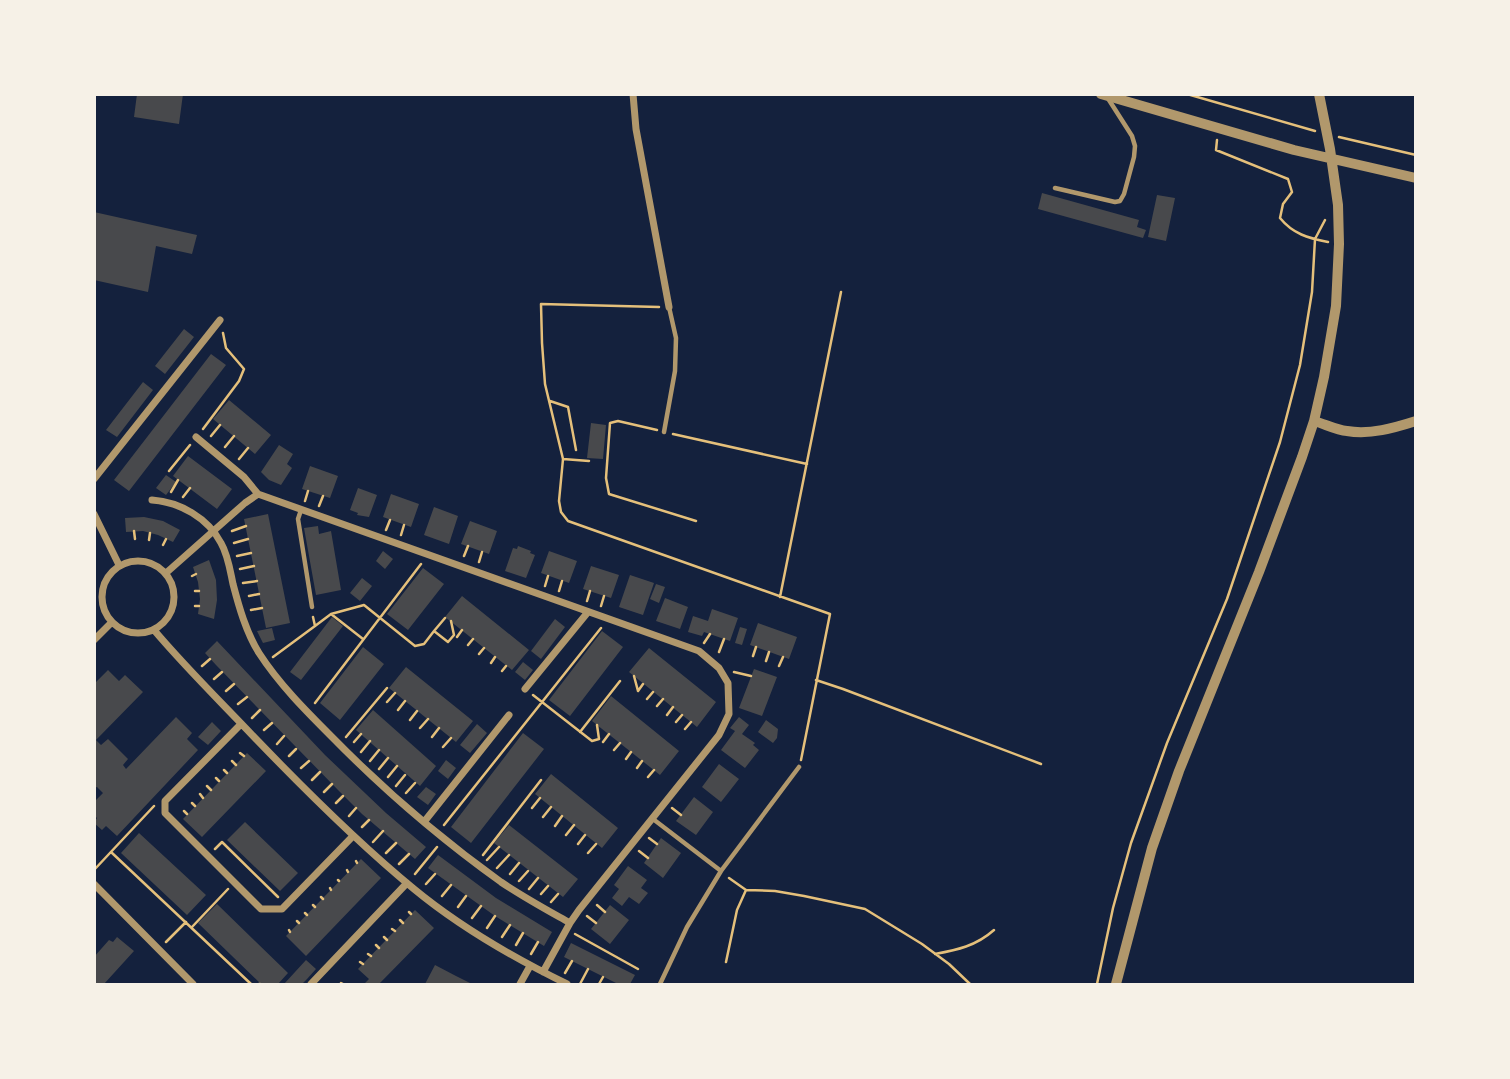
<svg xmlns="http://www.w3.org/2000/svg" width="1510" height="1079" viewBox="0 0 1510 1079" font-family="Lato,sans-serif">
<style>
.building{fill:#48494c}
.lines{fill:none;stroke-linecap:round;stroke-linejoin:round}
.path{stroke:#e5c07b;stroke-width:2.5}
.service{stroke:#b1986c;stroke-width:4.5}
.minor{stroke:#b1986c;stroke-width:7}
.tertiary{stroke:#b1986c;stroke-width:10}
</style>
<rect width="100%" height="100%" fill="#14213d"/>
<path class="building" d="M137,94H183L179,124L134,117Z
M1042,193L1139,220L1137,227L1146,230L1143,238L1038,209Z
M1157,195L1175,198L1166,241L1148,237Z
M94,212L197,235L192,254L156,246L148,292L94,280Z
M184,329L194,337L165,374L155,366Z
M211,354L226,365L129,491L114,480Z
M143,382L153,390L117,437L106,430Z
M229,400L271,435L255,454L213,419Z
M591,423L606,425L603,459L587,458Z
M279,445L293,454L287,464L292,468L281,485L269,480L261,472Z
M188,456L232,489L217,509L173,476Z
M310,466L338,476L330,498L302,489Z
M166,475L176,482L166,495L156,488Z
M358,488L377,495L369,517L357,515L358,513L350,510Z
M391,494L419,504L411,527L383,517Z
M434,507L458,516L449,544L424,535Z
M268,514L290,623L266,628L244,519Z
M144,517L163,521L180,530L173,542L158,535L143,531L126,532L125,518Z
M470,521L497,531L489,554L461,544Z
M318,526L319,534L331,531L341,590L316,595L304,528Z
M518,546L531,551L530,553L535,555L526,578L505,571L513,548L517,549Z
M383,551L393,559L385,569L376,561Z
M549,551L577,561L569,583L541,573Z
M209,560L216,580L217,600L214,619L198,614L200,599L198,582L193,567Z
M591,566L619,575L611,598L583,589Z
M423,568L444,584L408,630L387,614Z
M630,575L654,583L643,615L619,607Z
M362,578L372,586L360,601L350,593Z
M656,584L665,587L659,603L650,599Z
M462,596L529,650L512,670L445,617Z
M665,598L688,607L680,629L656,621Z
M712,609L738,618L730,641L704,632L702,636L688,632L693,616L708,621Z
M332,617L343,626L301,680L290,672Z
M555,619L565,627L541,659L531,651Z
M758,623L797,637L789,659L750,645Z
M740,627L747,629L742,645L735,643Z
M272,628L275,640L263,643L257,631Z
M602,631L623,647L570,716L549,700Z
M217,641L325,755L386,813L426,847L415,859L362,814L338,790L216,665L205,653Z
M363,647L384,664L340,720L320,703Z
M649,648L716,702L697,727L629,672Z
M523,662L533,670L525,680L515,672Z
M406,667L473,721L456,742L389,688Z
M754,669L777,677L762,716L739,708Z
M108,670L119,681L125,675L143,692L96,740L101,745L108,739L128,759L123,765L126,769L176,717L192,733L187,739L198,750L117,836L106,826L102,830L94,823L97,818L94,815V802L103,793L97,787L94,788V684Z
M611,696L679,751L660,775L592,721Z
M373,710L436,766L420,786L356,730Z
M739,717L749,725L742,734L755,743L753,745L759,750L745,768L721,750L735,731L730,728Z
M766,720L778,729L777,738L773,743L758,732Z
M212,722L221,731L208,745L198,737Z
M477,724L487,733L470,753L460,745Z
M523,733L544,749L471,843L451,827Z
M247,753L266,771L202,837L183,819Z
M446,760L456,768L448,779L438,771Z
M719,764L739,779L721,802L702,787Z
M551,774L618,828L602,848L535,794Z
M426,787L436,794L428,805L417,797Z
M694,797L713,812L696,835L676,821Z
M245,822L298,873L280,891L227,840Z
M509,825L578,879L563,897L494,843Z
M139,833L206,895L187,915L121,853Z
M661,838L681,853L663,878L644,863Z
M438,855L496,898L552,932L544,946L495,916L428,868Z
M361,859L381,878L306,956L286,936Z
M628,866L647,880L641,888L648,893L639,904L629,897L622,906L612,898L619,889L614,885Z
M217,904L288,973L278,984H261L198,923Z
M610,905L629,920L610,944L591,929Z
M415,910L434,928L379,984H364L369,979L358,969Z
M117,937L134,951L104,984H94V957L109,940L113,942Z
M571,943L635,975L630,984H618L564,957Z
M306,960L316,969L307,979L302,984H284Z
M435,965L456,976L472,984H425Z"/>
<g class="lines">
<path class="path" d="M1187,94L1315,131
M1339,137L1416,155
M1217,140L1216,150L1288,179L1292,192L1283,204L1280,218C1293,234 1308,238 1328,242
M659,307L541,304L542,343L545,384L563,459L559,501L561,512L568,521L830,614L801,760
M550,401L568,407L576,450
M203,429L239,381L244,369L226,348L223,333
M657,430L618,421L610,423L606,478L609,494L696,521
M673,434L807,464
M211,436L220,425
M225,447L234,436
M239,459L248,448
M563,459L589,461
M169,471L190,445
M171,492L178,480
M183,497L190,488
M305,501L308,491
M319,506L323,496
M386,530L390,520
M134,531L135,539
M232,531L246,526
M401,535L404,525
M149,540L150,533
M234,543L248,539
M163,545L166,539
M237,556L251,553
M464,556L468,546
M479,562L482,552
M240,569L254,566
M192,576L196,574
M243,583L257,581
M545,586L548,576
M195,591H199
M559,591L562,581
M249,596L259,594
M780,597L841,292
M587,601L590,591
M195,606H199
M601,606L604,596
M251,610L262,608
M331,614L363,639
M313,617L315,626L331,614L364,605L415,646L424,644L434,631L448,642L454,635L451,621
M434,631L445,618
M457,637L462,630
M704,643L710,634
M468,645L473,639
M719,652L724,639
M479,654L484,648
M753,656L756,647
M273,657L315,626
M766,661L769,652
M491,663L495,657
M202,666L210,659
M779,666L783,657
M502,671L506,666
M734,672L751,676
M634,676L638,691
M214,679L222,672
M816,680L843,689L1041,764
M226,691L234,684
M638,691L643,684
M533,695L592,741L599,739L597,725
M647,699L653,692
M387,702L395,693
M315,703L421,564
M238,704L247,697
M657,706L663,699
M398,710L405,701
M667,715L673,707
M252,718L260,710
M410,720L417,711
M676,722L682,715
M420,728L428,719
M685,729L691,722
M264,730L272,723
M580,732L620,681
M346,737L387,688
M432,737L439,728
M354,742L361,734
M603,742L609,734
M277,744L284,736
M443,747L451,738
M614,750L620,743
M361,752L370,741
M240,753L244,756
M289,756L296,749
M626,759L631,752
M232,761L236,765
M370,761L379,750
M301,768L309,761
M637,768L642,761
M379,769L388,758
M224,770L227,773
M388,777L397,766
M648,777L654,770
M216,778L219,781
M312,780L320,772
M207,786L211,790
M396,786L405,775
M324,792L332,784
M406,793L415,783
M200,794L203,798
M192,803L195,806
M336,803L343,796
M532,808L540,798
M672,808L681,815
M184,811L187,814
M349,816L356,808
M543,817L551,807
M444,825L601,628
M555,826L562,816
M362,827L369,820
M566,835L574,825
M649,838L657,844
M373,842L383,831
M578,844L585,835
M215,849L222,842L278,897
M639,851L648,858
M111,852L251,984
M386,853L396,843
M588,853L596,844
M483,855L541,780
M487,860L499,847
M356,861L357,863
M399,864L409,854
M497,868L509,855
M94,870L154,806
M347,870L348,872
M415,874L437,847
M510,874L519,863
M729,878L746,890L775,891L804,896L865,909L922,944L949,964L970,984
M338,880L339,881
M519,881L528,871
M426,884L435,874
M330,888L331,890
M529,889L538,878
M541,894L548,886
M442,896L451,885
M321,897L323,899
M551,902L558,894
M313,905L315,907
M597,905L605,912
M458,907L466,896
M409,912L411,914
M305,913L307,915
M587,916L596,923
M472,918L481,906
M400,920L403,923
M297,921L299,923
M192,927L228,889
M487,928L495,916
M392,929L395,931
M289,930L290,932
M575,934L638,969
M384,937L387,940
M502,937L510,925
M166,942L186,922
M376,945L379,948
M516,945L523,933
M368,954L371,956
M531,954L538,942
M935,954C957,950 976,946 994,930
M360,962L363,964
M726,962L737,910L746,890
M565,973L572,961
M341,983L343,984
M259,984H260
M580,984L588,969
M599,984L603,977
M1097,984L1113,908L1131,843L1167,743L1227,599L1280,442L1300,365L1312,292L1315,239L1325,220"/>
<path class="service" d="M1055,188L1115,202L1120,201L1124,194L1134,157L1135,146L1132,136L1109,100
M664,432L675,371L676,338L669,307
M301,510L298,519L312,607
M653,819L721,871
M660,984L687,927L721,871L799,767"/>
<path class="minor" d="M633,94L636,129L669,307
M196,437L244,477L258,494
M94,479L220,320
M152,500C180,502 208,518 221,543C228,555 230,570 233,584C239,607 246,632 259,653C279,684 306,711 332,737C384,790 441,839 501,882C523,897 547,910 570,923
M94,514L119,565
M102 597a36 36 0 1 1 72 0a36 36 0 1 1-72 0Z
M166,573L245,503L258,494L699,651L719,668L728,683L729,714L719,735L579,910L570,923L543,972
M154,630C186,668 222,703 256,739C306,791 358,843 414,889C460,927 514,958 567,984
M94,640L111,623
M525,689L588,612
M241,724L165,801V813L261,909H282L353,836
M424,822L509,715
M94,884L193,984
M311,984L407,883
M520,984L530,966"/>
<path class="tertiary" d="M1101,94L1294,150L1416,178
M1314,421C1325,424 1336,430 1347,431C1370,435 1394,428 1416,421
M1116,984L1152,848L1179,771L1259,572L1302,457L1314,421L1324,377L1336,306L1339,244L1338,205L1330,149L1319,94"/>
</g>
<rect width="1510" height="1079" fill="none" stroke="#f6f1e7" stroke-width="192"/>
</svg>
